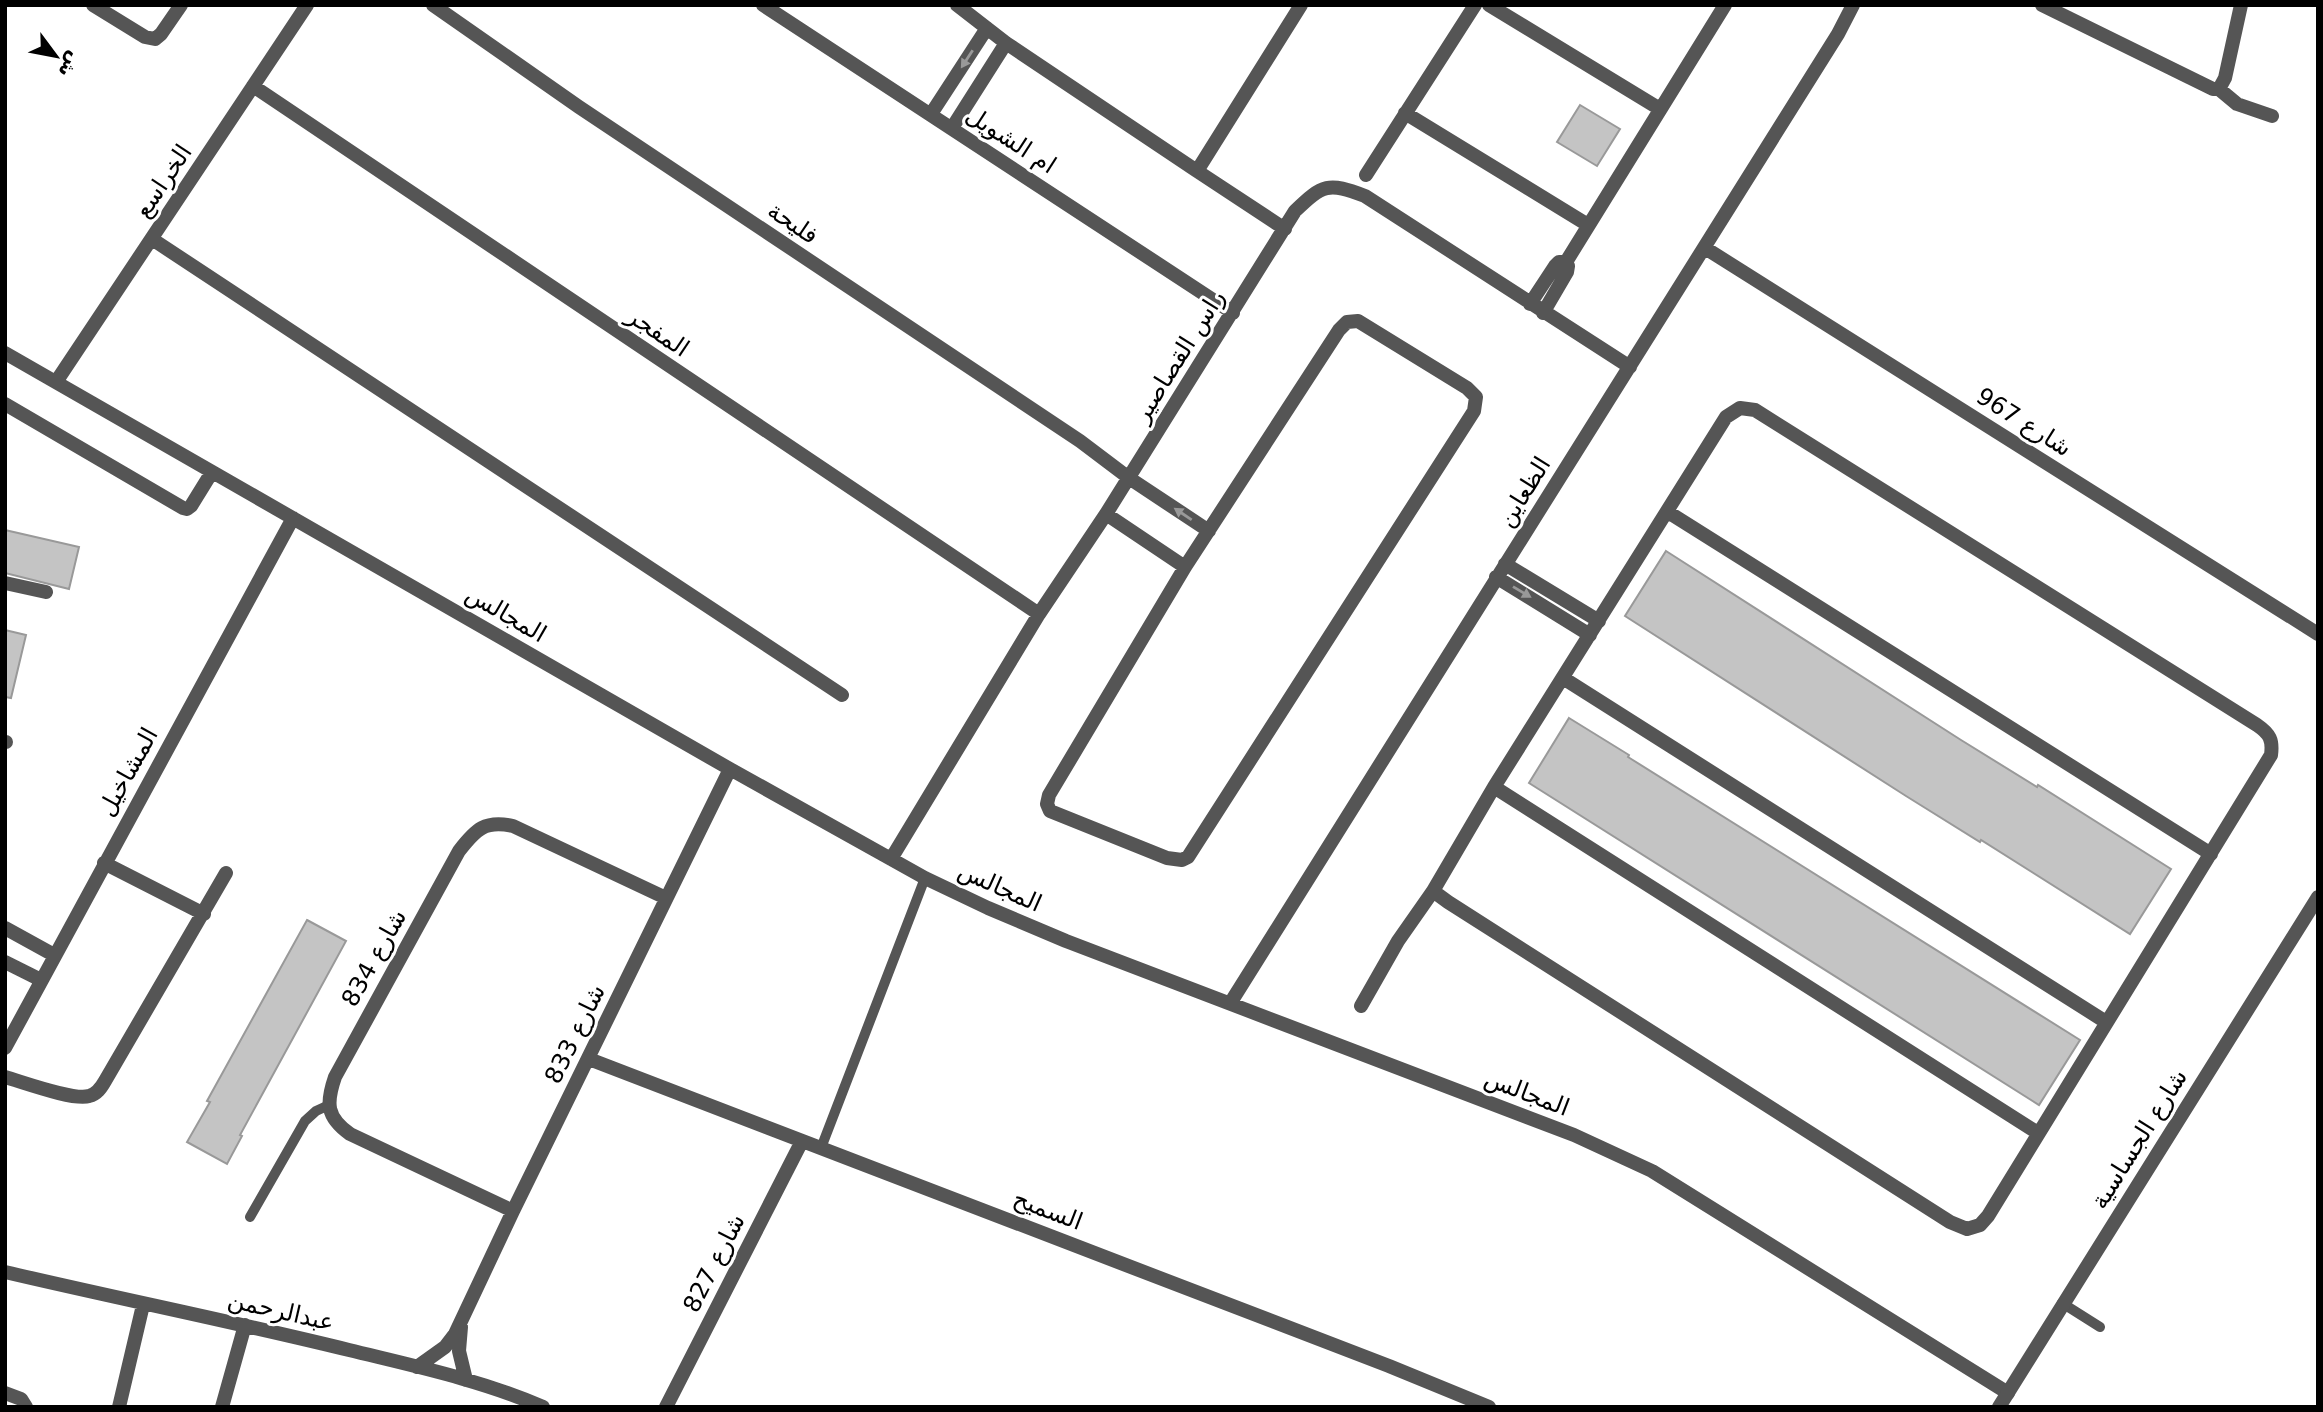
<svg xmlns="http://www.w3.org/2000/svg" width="2323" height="1412" viewBox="0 0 2323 1412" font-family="'DejaVu Sans',Vazirmatn,sans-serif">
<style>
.building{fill:#c4c4c4;stroke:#999;stroke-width:2}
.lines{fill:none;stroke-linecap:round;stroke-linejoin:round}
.service{stroke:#555;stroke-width:10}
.minor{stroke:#555;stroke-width:14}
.tertiary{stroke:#555;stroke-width:14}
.oneway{fill:#999}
.labels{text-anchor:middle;stroke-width:6;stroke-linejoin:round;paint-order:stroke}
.street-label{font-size:24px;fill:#000;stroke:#fff}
</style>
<rect width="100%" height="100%" fill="#fff"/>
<path class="building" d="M1580,105L1620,129L1597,166L1557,142Z
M5,530L79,547L69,589L5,573Z
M1666,551L1961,740L2037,787L2038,785L2171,869L2130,934L1981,840L1980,842L1906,796L1625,616Z
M5,630L26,635L11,698L5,697Z
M1569,718L1629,755L1628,757L2080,1040L2039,1105L1529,783Z
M307,920L346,941L240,1135L242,1136L227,1164L187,1142L210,1102L207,1101Z"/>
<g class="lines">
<path class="service" d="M821,1148L925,878
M250,1217L305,1121L316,1111L329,1105
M2062,1303L2100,1327"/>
<path class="minor" d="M93,5L145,37L155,39L161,34L181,5
M433,5L579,107L1080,441L1129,478L1209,531
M763,5L1233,313
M957,5L1006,43L1197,171L1301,5
M1489,5L1660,109
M2042,5L2213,89H2219L2225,78L2241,5
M253,86L1039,614
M2219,89L2237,104L2272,116
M1405,113L1588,225
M931,114L987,28
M952,128L1006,43
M1197,171L1285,229
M1366,175L1475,5
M152,239L842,695
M1705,248L2318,634
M1530,304L1555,266L1559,262H1566
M1543,313L1567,272L1568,266L1566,262L1725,5
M1358,321L1467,388L1476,397L1474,411L1188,857L1182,860L1167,858L1050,811L1047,804L1049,795L1185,567L1339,330L1347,322Z
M5,353L730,769L925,878L988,908L1066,941L1574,1135L1652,1171L2008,1393
M56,382L307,5
M5,404L183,508L187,509L191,506L212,472
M1740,408L1755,410L2257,725C2270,734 2273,740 2271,755L1988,1216L1980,1225L1967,1229L1950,1222L1448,902L1433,891L1494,787L1726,417Z
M1668,512L2211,854
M1106,514L1185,567
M1505,564L1599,621
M1496,577L1590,635
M5,583L46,592
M1563,678L2106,1022
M5,742H6
M1494,787L2038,1133
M891,859L1039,614L1106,514L1295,211C1323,184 1328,182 1365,196L1630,367
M104,863L204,914
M5,928L54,955
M5,962L41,980
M1231,1002L1838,34L1853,5
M1361,1006L1398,941L1433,891
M5,1048L293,518
M589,1059L1389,1366L1489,1407
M5,1077C23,1082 74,1101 89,1096C97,1094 101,1088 105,1081L226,873
M513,1211L350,1134C326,1117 326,1103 335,1077L459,851C476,829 485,820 513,826L666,898
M5,1272C120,1299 235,1322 349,1350C414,1366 481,1380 543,1407
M461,1327L459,1351L466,1380
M417,1367L445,1347L455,1334L513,1211L730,769
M5,1393L21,1399L26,1407
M119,1407L143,1305
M222,1407L245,1325
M666,1407L802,1141"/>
<path class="tertiary" d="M1999,1407L2318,897"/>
</g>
<defs><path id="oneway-solid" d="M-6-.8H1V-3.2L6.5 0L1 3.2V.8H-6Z" transform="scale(1.75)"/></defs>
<g class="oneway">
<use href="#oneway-solid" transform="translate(967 59) rotate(123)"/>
<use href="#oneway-solid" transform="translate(1183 514) rotate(-146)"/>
<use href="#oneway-solid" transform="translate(1522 592) rotate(31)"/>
</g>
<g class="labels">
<g class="street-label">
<text transform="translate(1011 140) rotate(33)" y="8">ام الشويل</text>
<text transform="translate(163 181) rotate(-56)" y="8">الخراسع</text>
<text transform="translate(793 223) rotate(34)" y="8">فليحة</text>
<text transform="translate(658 332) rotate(34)" y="8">المفجر</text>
<text transform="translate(1179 356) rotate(-58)" y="8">راس القصاصير</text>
<text transform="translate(2024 422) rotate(32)" y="8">شارع 967</text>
<text transform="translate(1524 492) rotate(-58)" y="8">الظعاين</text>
<text transform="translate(506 614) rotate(30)" y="8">المجالس</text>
<text transform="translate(128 772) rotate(-61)" y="8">المشاخيل</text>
<text transform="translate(1000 887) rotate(24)" y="8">المجالس</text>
<text transform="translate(374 958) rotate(-61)" y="8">شارع 834</text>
<text transform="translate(575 1034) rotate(-64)" y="8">شارع 833</text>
<text transform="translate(1527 1093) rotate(21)" y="8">المجالس</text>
<text transform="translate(2139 1139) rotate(-58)" y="8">شارع الجساسية</text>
<text transform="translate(1048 1210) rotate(21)" y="8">السميح</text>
<text transform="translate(714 1263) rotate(-63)" y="8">شارع 827</text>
<text transform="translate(281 1311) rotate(13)" y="8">عبدالرحمن</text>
</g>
</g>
<rect width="2323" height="1412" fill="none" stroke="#000000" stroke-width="14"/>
<g transform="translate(56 56) rotate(122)" stroke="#ffffff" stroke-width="5" paint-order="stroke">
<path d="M0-5L12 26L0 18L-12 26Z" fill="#000000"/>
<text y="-10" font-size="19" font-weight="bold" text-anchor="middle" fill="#000000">ش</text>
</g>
</svg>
